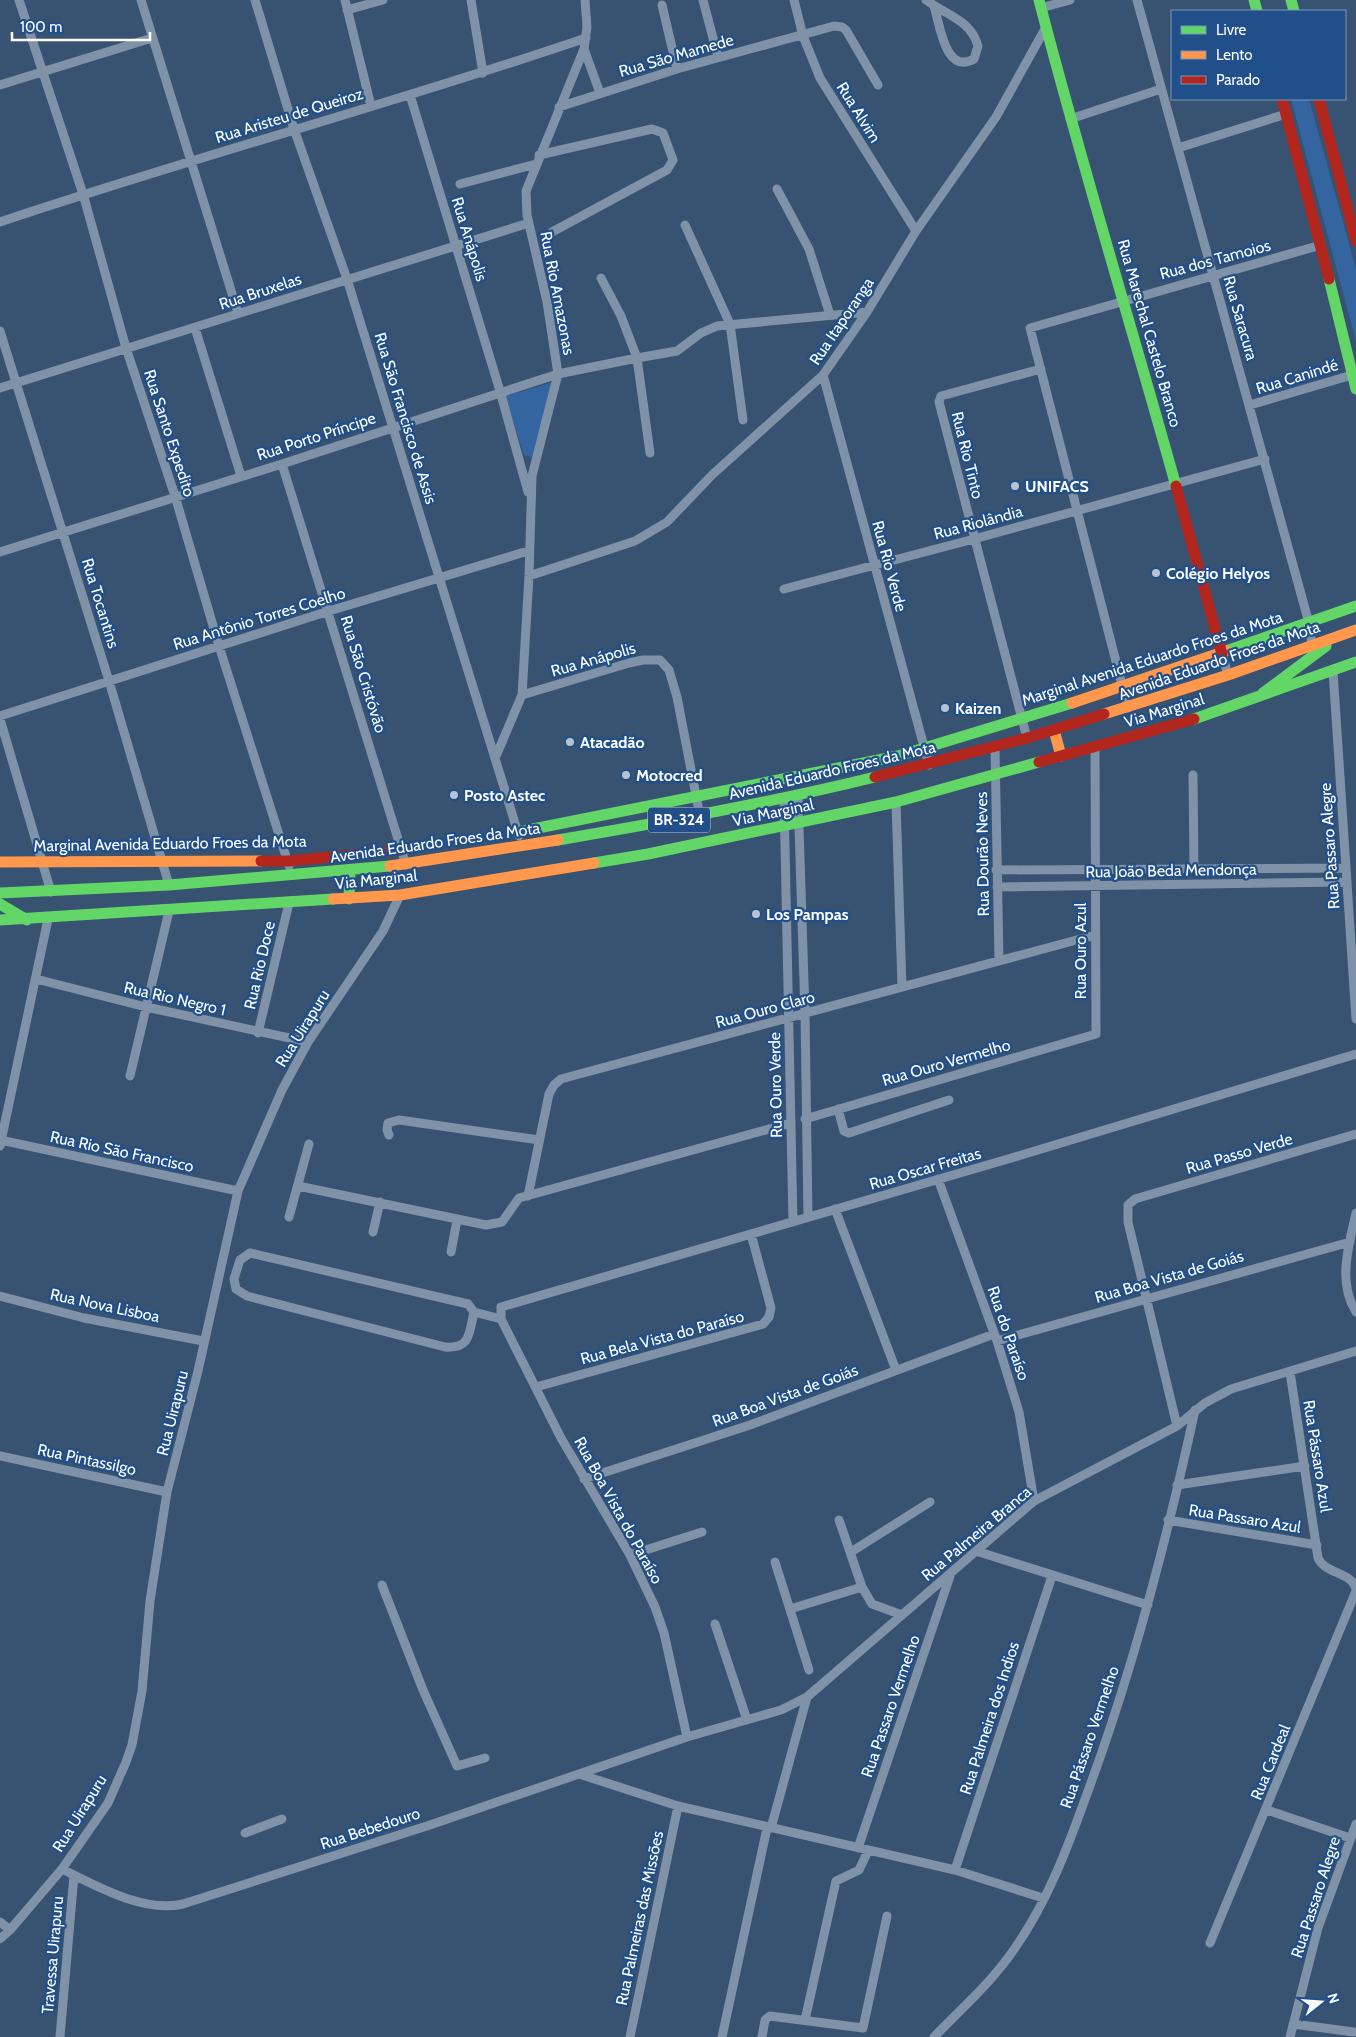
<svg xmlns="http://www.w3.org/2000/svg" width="1356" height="2037" viewBox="0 0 1356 2037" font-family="Cabin,sans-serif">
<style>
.green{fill:#3465a0}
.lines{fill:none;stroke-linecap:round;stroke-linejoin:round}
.street{stroke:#7f92a7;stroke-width:9}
.fast{stroke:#63d668;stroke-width:11}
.slow{stroke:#ff974d;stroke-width:11}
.jam{stroke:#b3261e;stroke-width:11}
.poi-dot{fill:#b9c2ce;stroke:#204f8a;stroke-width:2}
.labels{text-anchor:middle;stroke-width:4.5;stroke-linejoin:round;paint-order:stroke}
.shield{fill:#204f8a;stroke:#bccadc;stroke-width:1}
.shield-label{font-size:15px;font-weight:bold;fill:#fff}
.street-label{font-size:16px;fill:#fff;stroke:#204f8a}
.poi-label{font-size:16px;font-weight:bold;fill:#fff;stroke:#204f8a;text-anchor:start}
</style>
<rect width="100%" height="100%" fill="#385272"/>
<path class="green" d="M1291,99H1309L1356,269V341Z
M554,382L532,457L524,455L505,396Z"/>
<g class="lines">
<path class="street" d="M19,0L83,194L126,348L175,496L219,646L289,866
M141,0L238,313
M255,0L294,129L347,279L519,836
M345,0L371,106
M471,0L483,73
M703,0L718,57
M794,0L803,36L820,78L916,231
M926,0C946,15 971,20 978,46L974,59C945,75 940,25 934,6
M1137,0L1309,623L1312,646
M662,5L677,69
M1041,8L1070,0
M347,10L383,0
M584,49L600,93
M0,85L152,38
M410,95L500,391L528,492
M559,107L677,69L834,26L842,27L846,30L878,85
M1070,119L1161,89
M1178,148L1286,114
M539,155L652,129L663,133L673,160L667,170L552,232
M460,184L536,164
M777,189L809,249L830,315
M0,222C194,157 392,104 586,38
M685,225L730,324L743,420
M601,278L621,316L637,358L677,351L701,333L717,326L867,312
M195,328L241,476
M0,331L109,681L169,885
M823,375L929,765
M0,388L529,223
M1250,405L1352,375
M282,464L406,865
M0,552L282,464L558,374L637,358L650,453
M529,576L635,541L667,522L712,475L823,375L867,312L916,231L996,117L1046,27
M784,589L974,539L1265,459
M1222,654L1228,675
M1333,671L1356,1019
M522,695L629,663L643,660H660L669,670L677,697L700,816
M1128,708L1030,328L1321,245
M0,716L329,611L528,551
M0,719L51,892
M1027,738L939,402L941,396L1041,369
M995,747L999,961
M496,756L522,695L529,576L532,476L558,374L547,302L527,215L526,191L584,49L587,27L585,0
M1193,775L1194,869
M798,796L805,1013L808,1217
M784,799L793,1222
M896,802L902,987
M996,870L1345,868
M997,887L1346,882
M36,979L146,1007L308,1042
M258,1033L289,903
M130,1076L169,911
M838,1109L844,1131L849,1133L949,1100
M805,1119L1096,1034L1095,747
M389,1135L387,1130L388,1123L399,1120L539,1140
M0,1140L238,1191
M0,1146L48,919
M938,1179L997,1341L1019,1412L1034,1501
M298,1186L486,1225L502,1222L519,1198L791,1123
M528,1196L549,1094L554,1085L561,1079L1095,935
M835,1209L896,1370
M1356,1213C1349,1245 1337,1282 1356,1312
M289,1217L309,1144
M373,1232L380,1202
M451,1252L457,1220
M250,1253L468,1304L474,1312C469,1333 471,1349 445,1347L247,1296L236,1289L234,1279L240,1260Z
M0,1296L84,1318L203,1341
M474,1312L501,1319
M997,1341L1350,1242
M1290,1372L1318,1558C1325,1574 1352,1572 1356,1589
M536,1387L763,1324L769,1317L771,1308L751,1234
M1177,1426L1128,1222V1205L1135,1199L1356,1134
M0,1456L167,1492
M584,1479L750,1425L994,1334
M1177,1485L1305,1466
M839,1520L862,1587L872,1604L902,1615
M1168,1520L1317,1545
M976,1551L1148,1605
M851,1552L930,1502
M630,1555L702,1532
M775,1562L809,1670
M382,1585L423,1690L457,1766L485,1758
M790,1609L862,1587
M715,1624L747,1720
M687,1737L664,1633L655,1607L630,1555L561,1438L501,1319V1307L1008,1159L1356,1054
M582,1775L678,1806L955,1870L1043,1898
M1267,1810L1350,1838
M771,1828L807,1697
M245,1833L282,1819
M858,1848L950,1576
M62,1869C96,1886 144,1913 183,1904L430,1825L687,1737L781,1710L807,1697L1034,1501L1177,1426L1205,1403L1231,1389L1356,1351
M955,1870L1052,1576
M0,1922L10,1930
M0,1939L10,1930L62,1869L108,1803L126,1762L132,1745L142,1691L150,1601L167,1492L198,1371L238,1191L282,1090L308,1042L383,931L400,895
M1210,1943L1356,1591
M805,2020L836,1881L859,1870L868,1851
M1293,2024L1354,2032
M60,2037L74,1875
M630,2037L678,1806
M722,2037L767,1828
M762,2037L765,2020L770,2016L863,2028L887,1916
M934,2037C962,2008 993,1981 1015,1948C1048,1901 1069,1844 1088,1791C1134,1667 1167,1539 1195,1410
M1290,2037L1318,1928L1356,1824"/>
<path class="fast" d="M1039,0C1081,163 1131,324 1176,486
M1254,0L1257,11
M1291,0L1294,11
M1329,279L1356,389
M1226,651L1356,606
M1263,693L1326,646
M1194,719L1356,662
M518,832L898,756L1072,703
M558,840C665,822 770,803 875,777
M594,863L648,854L896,802L1039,762
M0,893L169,885L390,866
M349,899L350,871
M0,904L27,920
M0,920L333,899"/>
<path class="slow" d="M1072,703L1226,651
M1104,714L1228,675L1356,630
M1054,730L1061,756
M0,862L261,861
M390,866L558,840
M333,899L400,895L594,863"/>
<path class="jam" d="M1282,99L1329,279
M1319,99L1356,241
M1176,486L1222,654
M1039,762L1194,719
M875,777L1027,738L1104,714
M261,861H288L401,850"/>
</g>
<g class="poi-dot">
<circle cx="1015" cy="486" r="5"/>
<circle cx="1156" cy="573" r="5"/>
<circle cx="945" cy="708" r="5"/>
<circle cx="570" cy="742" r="5"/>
<circle cx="626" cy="775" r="5"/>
<circle cx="454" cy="795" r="5"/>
<circle cx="756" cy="914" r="5"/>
</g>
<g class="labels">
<rect class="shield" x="648" y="807.5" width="62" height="25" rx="4"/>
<g class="shield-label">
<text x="679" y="825">BR-324</text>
</g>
<g class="street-label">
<text transform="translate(676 55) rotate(-16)" y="6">Rua São Mamede</text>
<text transform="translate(859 112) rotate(58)" y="6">Rua Alvim</text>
<text transform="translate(289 115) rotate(-17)" y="6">Rua Aristeu de Queiroz</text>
<text transform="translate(470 239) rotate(73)" y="6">Rua Anápolis</text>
<text transform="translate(1215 259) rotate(-15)" y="6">Rua dos Tamoios</text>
<text transform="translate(260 291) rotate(-18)" y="6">Rua Bruxelas</text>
<text transform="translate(558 293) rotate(79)" y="6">Rua Rio Amazonas</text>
<text transform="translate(1241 318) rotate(74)" y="6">Rua Saracura</text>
<text transform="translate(841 321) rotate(-56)" y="6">Rua Itaporanga</text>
<text transform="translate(1150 333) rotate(74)" y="6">Rua Marechal Castelo Branco</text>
<text transform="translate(1297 376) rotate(-17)" y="6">Rua Canindé</text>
<text transform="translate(406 418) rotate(73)" y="6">Rua São Francisco de Assis</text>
<text transform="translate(170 433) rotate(72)" y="6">Rua Santo Expedito</text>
<text transform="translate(316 436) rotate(-18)" y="6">Rua Porto Príncipe</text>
<text transform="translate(968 455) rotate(76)" y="6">Rua Rio Tinto</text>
<text transform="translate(978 522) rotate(-15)" y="6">Rua Riolândia</text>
<text transform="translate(890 566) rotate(75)" y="6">Rua Rio Verde</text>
<text transform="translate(101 603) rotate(73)" y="6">Rua Tocantins</text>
<text transform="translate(259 618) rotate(-17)" y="6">Rua Antônio Torres Coelho</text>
<text transform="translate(1152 658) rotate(-18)" y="6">Marginal Avenida Eduardo Froes da Mota</text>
<text transform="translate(593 659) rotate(-16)" y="6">Rua Anápolis</text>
<text transform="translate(1219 660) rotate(-19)" y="6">Avenida Eduardo Froes da Mota</text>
<text transform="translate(364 674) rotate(73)" y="6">Rua São Cristóvão</text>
<text transform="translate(1164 710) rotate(-17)" y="6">Via Marginal</text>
<text transform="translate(832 770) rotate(-13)" y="6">Avenida Eduardo Froes da Mota</text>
<text transform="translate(773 812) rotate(-12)" y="6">Via Marginal</text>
<text transform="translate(435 842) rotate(-8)" y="6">Avenida Eduardo Froes da Mota</text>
<text transform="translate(170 843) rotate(-1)" y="6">Marginal Avenida Eduardo Froes da Mota</text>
<text transform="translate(1329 846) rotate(-94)" y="6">Rua Passaro Alegre</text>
<text transform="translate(982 854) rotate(-91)" y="6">Rua Dourão Neves</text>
<text transform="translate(1171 870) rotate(-1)" y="6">Rua João Beda Mendonça</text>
<text transform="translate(376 879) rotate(-6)" y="6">Via Marginal</text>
<text transform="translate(1080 951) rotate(-90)" y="6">Rua Ouro Azul</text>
<text transform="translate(259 965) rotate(-77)" y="6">Rua Rio Doce</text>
<text transform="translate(175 998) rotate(13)" y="6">Rua Rio Negro 1</text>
<text transform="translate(765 1009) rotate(-15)" y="6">Rua Ouro Claro</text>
<text transform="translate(302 1028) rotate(-58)" y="6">Rua Uirapuru</text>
<text transform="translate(946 1062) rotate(-16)" y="6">Rua Ouro Vermelho</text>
<text transform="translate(775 1085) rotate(-91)" y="6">Rua Ouro Verde</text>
<text transform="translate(122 1151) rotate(12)" y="6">Rua Rio São Francisco</text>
<text transform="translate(1239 1153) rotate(-16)" y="6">Rua Passo Verde</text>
<text transform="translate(925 1168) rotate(-16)" y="6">Rua Oscar Freitas</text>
<text transform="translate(1169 1276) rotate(-16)" y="6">Rua Boa Vista de Goiás</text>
<text transform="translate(105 1305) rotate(12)" y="6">Rua Nova Lisboa</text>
<text transform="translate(1009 1333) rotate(71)" y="6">Rua do Paraíso</text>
<text transform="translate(662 1337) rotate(-15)" y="6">Rua Bela Vista do Paraíso</text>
<text transform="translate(785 1395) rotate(-20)" y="6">Rua Boa Vista de Goiás</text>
<text transform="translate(172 1413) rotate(-76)" y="6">Rua Uirapuru</text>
<text transform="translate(1318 1456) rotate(81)" y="6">Rua Pássaro Azul</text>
<text transform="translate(87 1459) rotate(12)" y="6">Rua Pintassilgo</text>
<text transform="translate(619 1510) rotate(61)" y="6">Rua Boa Vista do Paraíso</text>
<text transform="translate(1245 1518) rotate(9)" y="6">Rua Passaro Azul</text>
<text transform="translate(976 1533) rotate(-40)" y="6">Rua Palmeira Branca</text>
<text transform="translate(890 1706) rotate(-71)" y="6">Rua Passaro Vermelho</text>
<text transform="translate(989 1718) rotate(-72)" y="6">Rua Palmeira dos Indios</text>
<text transform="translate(1089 1737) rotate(-71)" y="6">Rua Pássaro Vermelho</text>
<text transform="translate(1270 1762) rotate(-68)" y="6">Rua Cardeal</text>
<text transform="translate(79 1813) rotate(-58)" y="6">Rua Uirapuru</text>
<text transform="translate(370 1828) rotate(-18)" y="6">Rua Bebedouro</text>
<text transform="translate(1315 1897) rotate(-72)" y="6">Rua Passaro Alegre</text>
<text transform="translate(639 1918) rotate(-78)" y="6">Rua Palmeiras das Missões</text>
<text transform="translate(52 1955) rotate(-85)" y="6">Travessa Uirapuru</text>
</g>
<g class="poi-label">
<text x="1025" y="492">UNIFACS</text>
<text x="1166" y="579">Colégio Helyos</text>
<text x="955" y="714">Kaizen</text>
<text x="580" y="748">Atacadão</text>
<text x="636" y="781">Motocred</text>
<text x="464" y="801">Posto Astec</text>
<text x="766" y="920">Los Pampas</text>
</g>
</g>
<rect x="1171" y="10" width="175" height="90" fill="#204f8a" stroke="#7995b9"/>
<rect x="1181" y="26" width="25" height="8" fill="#63d668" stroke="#7995b9"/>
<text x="1216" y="35" font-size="15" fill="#ffffff">Livre</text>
<rect x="1181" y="51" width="25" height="8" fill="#ff974d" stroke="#7995b9"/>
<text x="1216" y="60" font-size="15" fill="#ffffff">Lento</text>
<rect x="1181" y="76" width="25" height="8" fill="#b3261e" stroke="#7995b9"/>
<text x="1216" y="85" font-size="15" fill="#ffffff">Parado</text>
<g transform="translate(1321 2002) rotate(73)" stroke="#204f8a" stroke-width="4" paint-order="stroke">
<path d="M0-4L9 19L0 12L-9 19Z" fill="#ffffff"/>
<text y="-8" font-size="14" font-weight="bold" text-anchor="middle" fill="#ffffff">N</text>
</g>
<path d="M12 32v8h138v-8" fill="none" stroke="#ffffff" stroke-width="2.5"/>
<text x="20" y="32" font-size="15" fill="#ffffff" stroke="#204f8a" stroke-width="4" paint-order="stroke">100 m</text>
</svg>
